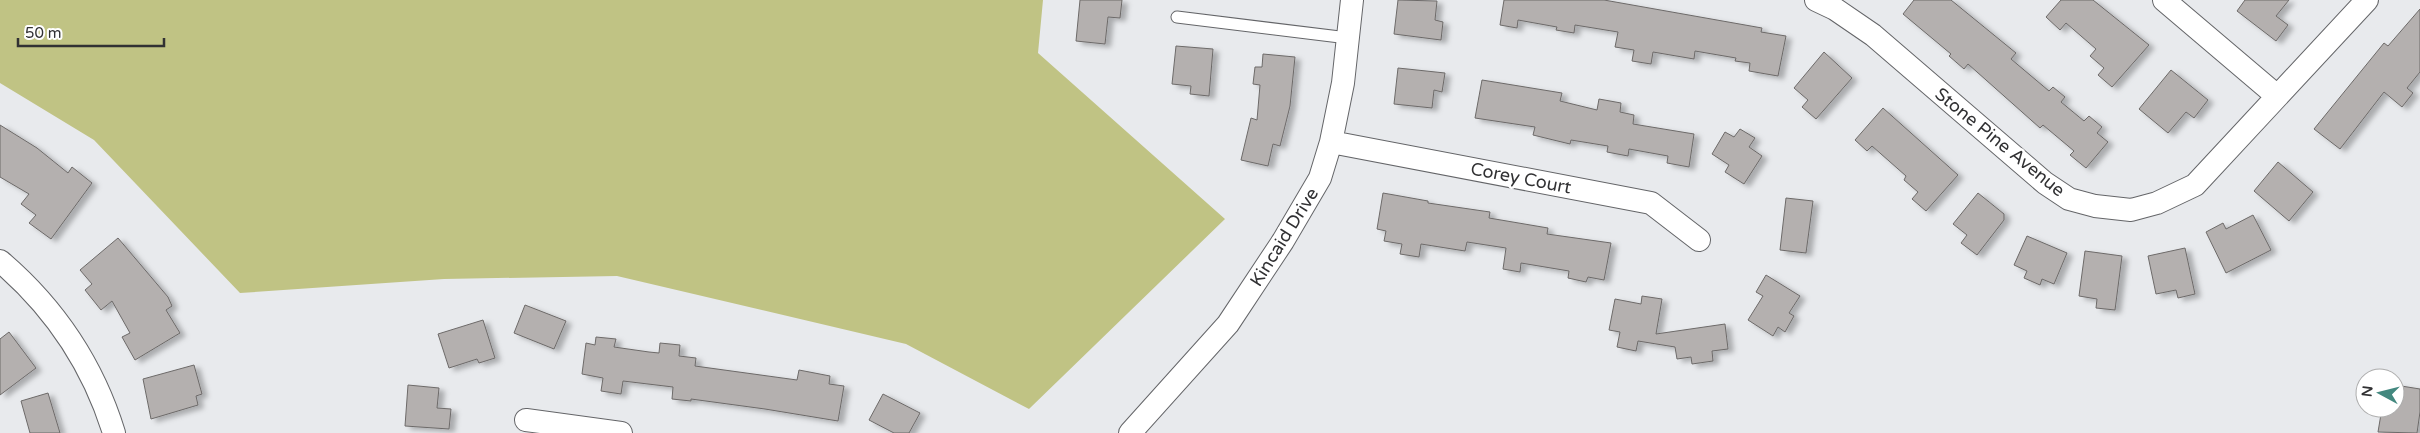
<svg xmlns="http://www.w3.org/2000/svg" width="2420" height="433" viewBox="0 0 2420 433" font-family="'Varela Round',sans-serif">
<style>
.green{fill:#c0c384}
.building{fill:#b4b0af;stroke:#6d6a69;filter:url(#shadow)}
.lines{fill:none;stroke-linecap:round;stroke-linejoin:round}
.lane-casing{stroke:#646568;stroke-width:13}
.street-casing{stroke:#646568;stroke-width:24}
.lane{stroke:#fff;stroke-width:11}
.street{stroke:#fff;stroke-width:22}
.labels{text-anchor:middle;stroke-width:5;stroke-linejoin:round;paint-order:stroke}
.street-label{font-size:18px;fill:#313133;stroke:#fff}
</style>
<defs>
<filter id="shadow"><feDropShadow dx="5.5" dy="3" stdDeviation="2.5" flood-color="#0004"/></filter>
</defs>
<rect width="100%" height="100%" fill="#e8eaed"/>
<path class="green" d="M0,0H1043L1038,53L1225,219L1029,409L906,344L617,276L444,279L240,293L94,140L0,83Z"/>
<path class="building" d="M1080,0H1122L1120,18L1108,17L1105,44L1076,41Z
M1398,0L1437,1L1435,20L1443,22L1441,40L1394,34Z
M1504,0H1604L1762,28L1761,32L1786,36L1778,76L1749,71L1750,63L1735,61L1736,58L1695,51L1694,59L1653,52L1651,64L1632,61L1634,50L1615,47L1618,32L1575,25L1574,33L1556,30L1557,27L1518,20L1517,28L1500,25Z
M1914,0H1951L2016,53L2011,59L2049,91L2053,87L2065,97L2061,102L2084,121L2089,116L2102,127L2097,133L2108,142L2086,168L2070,155L2074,151L2043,125L2040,128L1968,64L1964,69L1949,56L1951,54L1903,14Z
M2061,0H2093L2149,45L2112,87L2098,75L2104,68L2090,56L2096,49L2066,23L2060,30L2046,17Z
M2245,0H2289L2276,16L2288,25L2276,41L2237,11Z
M2420,9V72L2407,88L2413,93L2402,107L2384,92L2340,149L2314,129L2384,43L2388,46Z
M1176,46L1213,49L1209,96L1190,94L1191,86L1172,84Z
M1824,52L1852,78L1816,119L1802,107L1808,100L1794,88Z
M1263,54L1295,57L1290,106L1280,146L1273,144L1268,166L1241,160L1251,118L1257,120L1260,85L1253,84L1255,67H1262Z
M1398,68L1445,73L1442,92L1434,90L1432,108L1394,104Z
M2171,70L2208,100L2194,118L2186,112L2168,133L2139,109Z
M1482,80L1562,93L1560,101L1597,110L1599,99L1621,103L1620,112L1634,115L1633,124L1694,134L1689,167L1667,163L1668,156L1629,149L1628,156L1607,152L1608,146L1571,140L1570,144L1533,135L1535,127L1475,118Z
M1883,108L1958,175L1926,211L1912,199L1918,192L1904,180L1906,176L1872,146L1867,151L1855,140Z
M0,125L37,148L68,173L72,167L92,183L51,239L29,223L36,215L21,204L29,194L0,177Z
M1740,129L1755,138L1749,147L1762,156L1744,184L1725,172L1729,165L1712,154L1725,132L1734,137Z
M2278,162L2313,192L2289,221L2254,191Z
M1383,193L1428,201V203L1490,212L1489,218L1548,228L1547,234L1611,243L1604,280L1588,277L1586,282L1568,278L1569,271L1521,263L1520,272L1503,269L1506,248L1467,242L1465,251L1421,244L1419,257L1400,254L1402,244L1384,241L1386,231L1377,229Z
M1978,193L2004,214V220L1977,255L1961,243L1967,235L1953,224Z
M1786,198L1813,201L1806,253L1780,250Z
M2253,215L2271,250L2226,273L2206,232L2223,223L2226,229Z
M2027,236L2067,253L2054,284L2042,279L2040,285L2024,278L2027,271L2014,265Z
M118,238L168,297L172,306L166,310L180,333L135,360L122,337L130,333L112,301L101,310L85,290L92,284L80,270Z
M2185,248L2195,294L2178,298L2176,290L2156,294L2148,256Z
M2085,251L2122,256L2115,310L2096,308L2097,299L2079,296Z
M1766,275L1800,296L1789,313L1794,316L1785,332L1778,327L1773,336L1748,320L1763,296L1756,292Z
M1642,296L1662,299L1656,334L1725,324L1728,349L1712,351L1713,361L1692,364L1691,357L1677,359L1675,347L1638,341L1636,351L1617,347L1620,332L1609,330L1615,299L1641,304Z
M525,305L566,321L554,349L514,333Z
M483,320L495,358L479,363L477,359L449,368L438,334Z
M9,332L36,368L0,395V339Z
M596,337L616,339L614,347L649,352L659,353L660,343L680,345L679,356L696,358L695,366L797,380L799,370L830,376L829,384L844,386L838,421L765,409L691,399V401L672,399L673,387L623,381L621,394L601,391L603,378L582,374L586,343L595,345Z
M194,365L202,394L196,396L198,405L151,419L143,379Z
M408,385L439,388L437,408L451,409L449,429L405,426Z
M2395,385L2420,389V412L2417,433L2378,432L2382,408H2395Z
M48,393L60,433H30L21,401Z
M883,394L920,413L909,433H894L869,420Z"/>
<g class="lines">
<g class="lane-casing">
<path id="lane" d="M1177,17L1348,38"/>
</g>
<g class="street-casing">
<path id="street" d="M1816,0L1835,9L1873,35L2045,183L2069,199L2095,206L2131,210L2157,203L2195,185L2367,0
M2164,0L2277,96
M1331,142L1651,203L1699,240
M0,261C54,307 93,365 114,433
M526,420L621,433
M1130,433L1228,324L1283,241L1320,178L1331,142L1343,83L1352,0"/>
</g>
<use href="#lane" class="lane"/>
<use href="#street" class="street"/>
</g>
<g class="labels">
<g class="street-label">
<text transform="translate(2000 142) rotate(39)" y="6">Stone Pine Avenue</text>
<text transform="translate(1521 178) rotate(11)" y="6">Corey Court</text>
<text transform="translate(1284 237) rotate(-58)" y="6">Kincaid Drive</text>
</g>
</g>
<g transform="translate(2380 393) rotate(277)"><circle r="24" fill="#ffffff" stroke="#adadad"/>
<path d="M0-4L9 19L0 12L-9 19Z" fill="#43887f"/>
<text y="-8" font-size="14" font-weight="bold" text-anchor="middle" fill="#313133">N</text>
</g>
<path d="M18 38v8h146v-8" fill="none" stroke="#313133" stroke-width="2.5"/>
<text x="25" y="38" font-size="15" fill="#313133" stroke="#ffffff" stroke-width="4" paint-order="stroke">50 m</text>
</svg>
